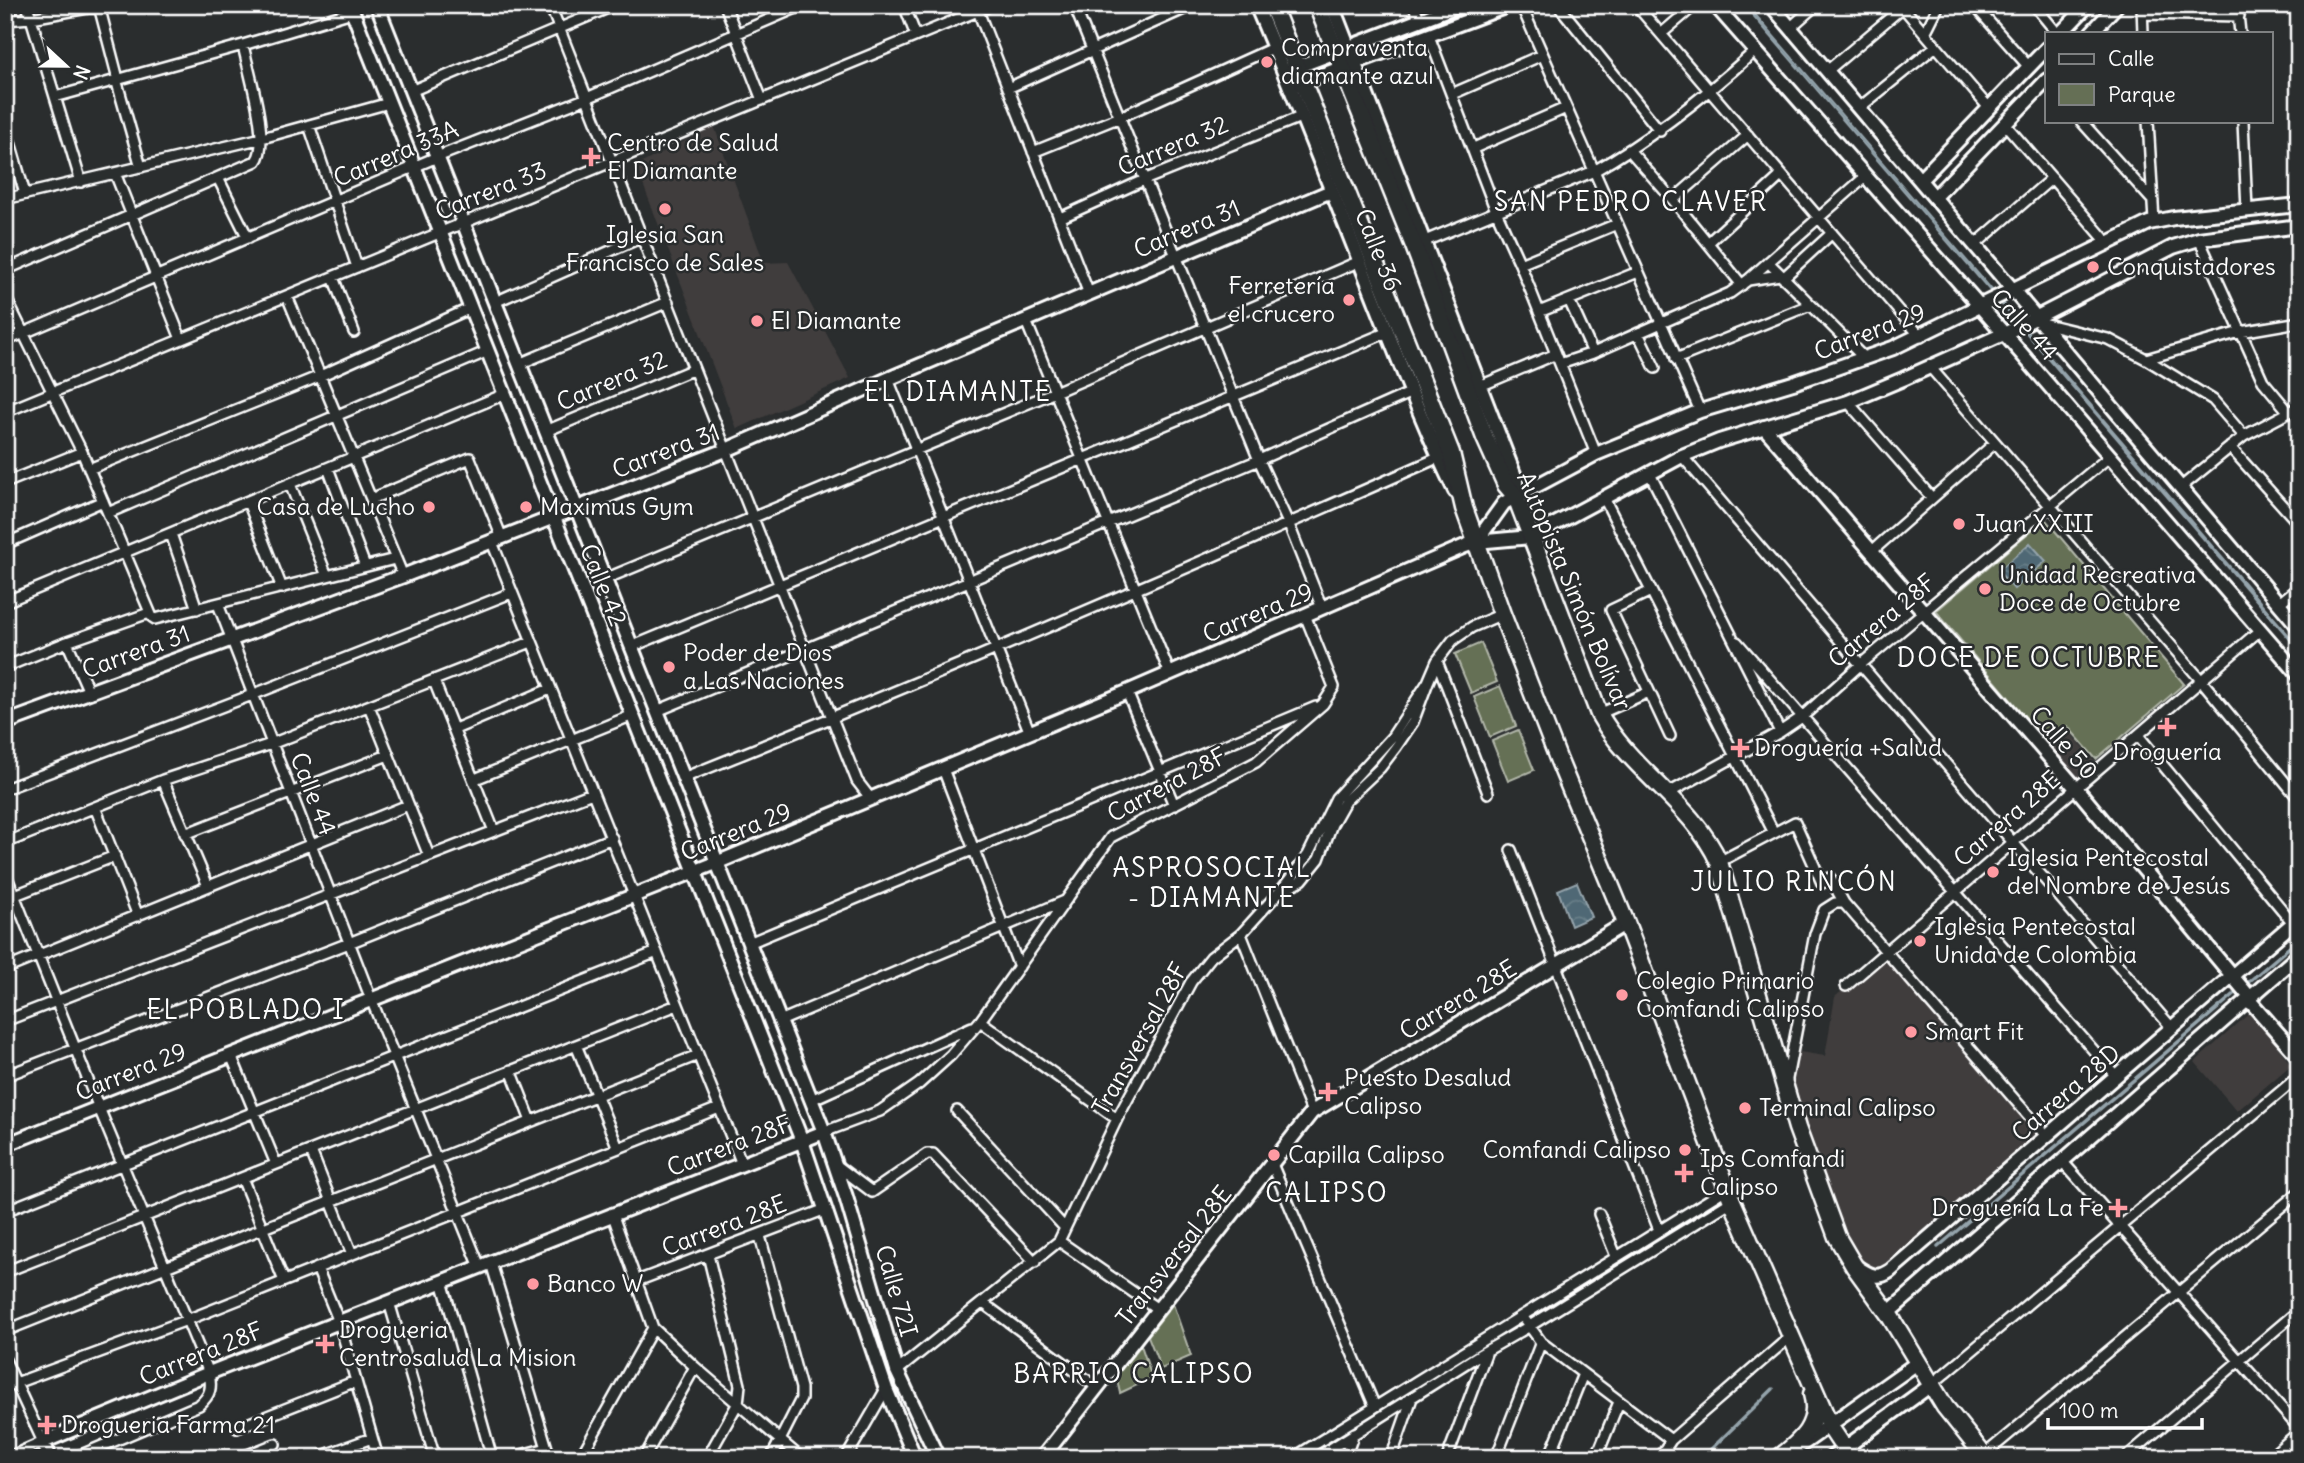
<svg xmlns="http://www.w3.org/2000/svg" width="2304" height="1463" viewBox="0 0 2304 1463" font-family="Delius,sans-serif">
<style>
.built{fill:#403d3d}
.park{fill:#656f55;stroke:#b2b7aa;stroke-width:2}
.water{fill:url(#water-waves);stroke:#95a4ac;stroke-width:2}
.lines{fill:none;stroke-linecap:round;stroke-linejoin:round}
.stream{stroke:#95a4ac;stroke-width:3.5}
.street-casing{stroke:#fff;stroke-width:14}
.secondary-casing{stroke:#fff;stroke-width:18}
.highway-casing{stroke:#fff;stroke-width:21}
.street{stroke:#2a2d2e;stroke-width:9}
.secondary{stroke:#2a2d2e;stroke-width:12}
.highway{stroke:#2a2d2e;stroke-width:16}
.poi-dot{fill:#ff9aa2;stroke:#2a2d2e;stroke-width:2.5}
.labels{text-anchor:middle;stroke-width:5;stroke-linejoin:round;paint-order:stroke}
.poi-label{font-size:24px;fill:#fff;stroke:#2a2d2e;text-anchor:start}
.street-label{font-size:24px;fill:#fff;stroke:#2a2d2e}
.neighbourhood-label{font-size:26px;letter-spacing:2px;fill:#fff;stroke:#2a2d2e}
</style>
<defs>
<pattern id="water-waves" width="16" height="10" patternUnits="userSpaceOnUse" patternTransform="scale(1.75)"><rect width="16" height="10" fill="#4f6874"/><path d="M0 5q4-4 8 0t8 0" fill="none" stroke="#697f89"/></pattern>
</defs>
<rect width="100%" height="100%" fill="#2a2d2e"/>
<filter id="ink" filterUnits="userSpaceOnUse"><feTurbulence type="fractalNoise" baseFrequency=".0143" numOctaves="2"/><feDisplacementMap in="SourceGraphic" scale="14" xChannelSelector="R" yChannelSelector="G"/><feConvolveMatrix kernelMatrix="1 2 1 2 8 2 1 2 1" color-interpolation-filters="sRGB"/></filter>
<g filter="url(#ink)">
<path class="built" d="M714,126L764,263L788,262L850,378L737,429L636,166Z
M2068,730L2097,764L2077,780L2049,746Z
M1886,952L2047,1137L1886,1274L1854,1266L1785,1089L1793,1051L1825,1056L1835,997Z
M2252,1011L2291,1065L2237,1111L2195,1062Z"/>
<path class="park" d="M2045,519L2184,684L2096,759L2068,727L2048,744L1936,611Z
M1481,643L1497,682L1471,693L1455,654Z
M1500,686L1516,726L1490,737L1474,697Z
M1518,730L1534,770L1508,781L1492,741Z
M1173,1304L1191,1356L1161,1369L1148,1336Z
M1141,1345L1152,1378L1120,1393L1116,1376Z"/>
<path class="water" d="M1744,5H1747L2299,647V650Z
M2030,543L2046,561L2014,589L1998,571Z
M1577,882L1591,917L1571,926L1558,890Z"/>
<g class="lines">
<path class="stream" d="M1938,1247L2299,939
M1702,1458L1773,1389"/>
<g class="street-casing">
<path id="street" d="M27,5L81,182
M550,5L857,781L871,799
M725,5L762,100
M904,5L916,36
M1074,5L1259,460L1289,525L1322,608
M1413,5L1420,20
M1521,5L1700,411
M1558,5L1660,131
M1636,5L1921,337
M1901,5L1989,108
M1974,5L2029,67
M2034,5L2057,33
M2142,5L2143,33
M2237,5L2240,33
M99,6L118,79
M978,11L1089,294
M2142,14L2239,16
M5,20L31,18L105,5
M1791,27L1816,5
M1925,33L1939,5
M1661,34L1695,5
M1429,36L1496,211L1520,264L1596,454
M1827,71L1903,7
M116,79L141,167
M1008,88L1193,5
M411,91L615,5
M1452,94L1542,55
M55,97L243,45L352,12
M1859,108L1936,46
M2081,121L2153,201
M2148,121L2154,221
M2243,121L2247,210
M2005,124L2107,242
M5,125L25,194
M309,125L357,267
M1474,148L1566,108
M1630,151L1673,200L1742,285
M1033,152L1120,117L1275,47
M115,173L181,339
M218,178L248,238
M5,199L262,138L389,103
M1673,200L1748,135
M1060,218L1144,180L1303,116
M2199,239L2263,381L2288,411
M1425,241L1594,171C1653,138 1705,96 1755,51
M1709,242L1782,175
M1976,244L2052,178
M1768,262L1865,359
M1520,264L1617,224
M5,270L256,161C271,143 248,70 243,45
M333,277L354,332
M1783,278L1832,233
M1748,280L1780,275
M5,296L82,452L152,617L155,619L395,559
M287,296L403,576
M1569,300L1593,353
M495,302L642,237
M1539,312L1638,272
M1026,321L1170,674
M2042,323L2108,339L2146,359L2213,400L2244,436
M1638,333L1655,368
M5,341L437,157L587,98L803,5
M1676,359L1810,305
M2146,359L2240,332L2299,322
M519,364L668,302
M1560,364L1593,353L1730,293L1748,280L1865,177
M1930,367L2201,680L2299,799
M888,379L1030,733
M1480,386L1556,354
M1848,402L1932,498
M5,412L992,5
M546,431L694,369
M2230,447L2299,524
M1682,456L2172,1028
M328,468L365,566
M89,469L320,376L471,308
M1650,474L1780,732
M5,483L82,452
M290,484L327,576
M2180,488L2244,436L2299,407
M1604,498L1774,833
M371,499L470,458L502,538
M248,502L282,588
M108,513L488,351
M171,534L197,609
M492,542L742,1164
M5,544L103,501
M1871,552L1995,443
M605,579L1055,392L1360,261
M1651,591L1611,610L1670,736
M5,602L505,394
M218,604L371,999L480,1267
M2278,604L2299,587
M67,642L89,692
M1737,642L2116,1076
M631,647L1388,332
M1437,661L1488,793
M5,667L67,642L149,613
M434,681L494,831
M1127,692L1174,805
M369,706L429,856
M657,711L1259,460L1412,392
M1599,714L1649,692
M455,729L550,689
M2138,735L2293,923
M943,769L1019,967
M683,778C938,676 1191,567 1442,456
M475,779L633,715
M163,780L208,886
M5,789L252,695L511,593
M1665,795L1780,732L1802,717L1860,665L2110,456
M95,807L138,916
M185,834L388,755
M5,843L163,780L271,744L531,642
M1511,850L1659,1230
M1719,862L1795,822L1822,883L1830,878L1844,903L2047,1137
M5,872L99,1108L209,1373C212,1387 211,1395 199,1405L74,1458
M1283,888L1308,855L1336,798L1392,737L1428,682L1437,661L1453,640L1472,627L1502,614
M5,899L115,856
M1241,934L1312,1112
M749,943L1316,707
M5,969L408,805
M1846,986L2260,630
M5,1021L592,793
M780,1021L1065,901
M980,1021L1117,1119
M576,1045L618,1148
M231,1055L276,1164
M511,1070L531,1121
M5,1076L349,943L612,838
M1786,1084L1815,934L1824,910L1835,903H1844
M811,1100L972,1027
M957,1111L1065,1228
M824,1132L880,1111L919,1084L951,1055L980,1021L1111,837L1256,762L1323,704L1334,687L1305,615
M311,1151L352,1254
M2062,1161L2299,1428
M835,1164L872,1192L927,1154H933L1035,1262
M1272,1164L1375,1407
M242,1178L284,1281
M5,1211L657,952
M612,1213L653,1328L695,1367L801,1458
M1599,1214L1616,1256
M760,1236L801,1388V1399L771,1458
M1059,1241L1159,1310
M491,1263L550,1458
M317,1268L339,1322L378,1458
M5,1272L677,1005
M442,1281L492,1458
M637,1281L826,1209
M389,1302L435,1458
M983,1303L1098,1388
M1522,1316L1541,1342L1671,1440
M5,1331L698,1055
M5,1360L43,1442L7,1458
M897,1371L1059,1241L1117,1119L1191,982L1211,957L1241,934L1280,891L1302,880L1319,859L1332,824L1345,801L1380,768L1396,747L1413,722L1428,682
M1931,1385L2299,1076
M5,1387L187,1320L719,1108
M237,1428L356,1381
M1984,1455L2299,1192
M240,1458L275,1444
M316,1458L372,1438
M510,1458L547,1448
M580,1458L653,1328
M644,1458L695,1367
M707,1458L738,1403L740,1385L708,1255
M846,1458L886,1389
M1293,1458L1728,1188
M1316,1458L1479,1355L1528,1327L1732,1201
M1345,1458L1354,1433
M1391,1458L1412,1398
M1447,1458L1487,1351
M1496,1458L1541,1342
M1549,1458L1583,1374
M1596,1458L1619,1402
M1659,1458L1671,1440L1791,1336
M2125,1458L2299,1310
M2269,1458L2299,1432"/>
</g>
<g class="secondary-casing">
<path id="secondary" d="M350,5L802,1141L886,1389L915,1458
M377,5L824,1132L846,1197L897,1371L938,1458
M1256,5C1298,104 1337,204 1376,303C1401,366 1425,430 1455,491
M1332,5L1516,479V497
M1715,5L2008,338L2299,675
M1771,5L2299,627
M2061,33L2088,5
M2091,33L2117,5
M1289,70L1459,5
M1295,85L1510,5
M1920,180L2047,48
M1935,197L2047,80
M1764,427L2076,788L2248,995L2249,1000L2299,1057
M1476,542L1504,503L1596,454L1700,411L1793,383L1893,348L2149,223L2174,218L2299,205
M5,723L403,576L726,450L888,379L1331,191
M5,1145L716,863L1127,692L1465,546L1476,542L1531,537L1682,456L1719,441L1848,402L1903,379L2008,332L2173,247L2199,239L2299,226
M1857,1267C1869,1275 1877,1280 1890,1271L2299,918
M1888,1313L2299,955
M1797,1448L1917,1363
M50,1458L43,1442L209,1373L824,1132
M1042,1458L1312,1112L1626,923
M1831,1458L1931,1385"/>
</g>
<g class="highway-casing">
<path id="highway" d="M1272,5L1451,453L1464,508L1502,614L1559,761L1626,923L1732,1201L1832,1430L1844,1448L1855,1458
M1317,5L1414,246L1485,438L1506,485L1516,497L1599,714C1631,771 1693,804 1719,862L1797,1128L1837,1237L1854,1266L1888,1313L1945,1407L1986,1458
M1779,1458C1801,1441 1821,1424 1812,1394"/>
</g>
<use href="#street" class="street"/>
<use href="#secondary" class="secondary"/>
<use href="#highway" class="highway"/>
</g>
</g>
<g class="poi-dot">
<circle cx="1267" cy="62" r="7"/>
<path d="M587.5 146.5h7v7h7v7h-7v7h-7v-7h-7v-7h7z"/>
<circle cx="665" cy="209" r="7"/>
<circle cx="2093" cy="267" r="7"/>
<circle cx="1349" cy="300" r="7"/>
<circle cx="757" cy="321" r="7"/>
<circle cx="429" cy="507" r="7"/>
<circle cx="526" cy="507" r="7"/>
<circle cx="1959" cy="524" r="7"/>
<circle cx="1985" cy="589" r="7"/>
<circle cx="669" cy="667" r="7"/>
<path d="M2163.5 716.5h7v7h7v7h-7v7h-7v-7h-7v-7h7z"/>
<path d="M1736.5 737.5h7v7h7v7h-7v7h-7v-7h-7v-7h7z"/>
<circle cx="1993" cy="872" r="7"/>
<circle cx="1920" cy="941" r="7"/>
<circle cx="1622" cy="995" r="7"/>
<circle cx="1911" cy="1032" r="7"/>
<path d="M1324.5 1081.5h7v7h7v7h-7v7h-7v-7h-7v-7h7z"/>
<circle cx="1745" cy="1108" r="7"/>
<circle cx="1685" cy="1150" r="7"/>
<circle cx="1274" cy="1155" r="7"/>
<path d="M1680.5 1162.5h7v7h7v7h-7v7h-7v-7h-7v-7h7z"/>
<path d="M2114.5 1197.5h7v7h7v7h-7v7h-7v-7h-7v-7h7z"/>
<circle cx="533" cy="1284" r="7"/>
<path d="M321.5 1333.5h7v7h7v7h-7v7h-7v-7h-7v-7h7z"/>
<path d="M43.5 1414.5h7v7h7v7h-7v7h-7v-7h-7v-7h7z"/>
</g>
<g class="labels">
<g class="poi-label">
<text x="1281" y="56">Compraventa<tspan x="1281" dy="28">diamante azul</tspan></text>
<text x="607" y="151">Centro de Salud<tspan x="607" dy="28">El Diamante</tspan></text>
<text x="665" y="243" text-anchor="middle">Iglesia San<tspan x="665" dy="28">Francisco de Sales</tspan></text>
<text x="2107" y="275">Conquistadores</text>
<text x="1335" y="294" text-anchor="end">Ferretería<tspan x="1335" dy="28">el crucero</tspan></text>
<text x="771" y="329">El Diamante</text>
<text x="415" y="515" text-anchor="end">Casa de Lucho</text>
<text x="540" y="515">Maximus Gym</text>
<text x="1973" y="532">Juan XXIII</text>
<text x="1999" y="583">Unidad Recreativa<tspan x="1999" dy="28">Doce de Octubre</tspan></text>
<text x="683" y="661">Poder de Dios<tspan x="683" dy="28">a Las Naciones</tspan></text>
<text x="1754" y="756">Droguería +Salud</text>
<text x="2167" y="760" text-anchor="middle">Droguería</text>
<text x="2007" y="866">Iglesia Pentecostal<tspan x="2007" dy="28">del Nombre de Jesús</tspan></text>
<text x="1934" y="935">Iglesia Pentecostal<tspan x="1934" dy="28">Unida de Colombia</tspan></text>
<text x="1636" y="989">Colegio Primario<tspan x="1636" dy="28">Comfandi Calipso</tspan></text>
<text x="1925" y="1040">Smart Fit</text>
<text x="1344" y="1086">Puesto Desalud<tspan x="1344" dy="28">Calipso</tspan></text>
<text x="1759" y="1116">Terminal Calipso</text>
<text x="1671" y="1158" text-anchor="end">Comfandi Calipso</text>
<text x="1288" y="1163">Capilla Calipso</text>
<text x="1700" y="1167">Ips Comfandi<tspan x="1700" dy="28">Calipso</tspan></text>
<text x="2104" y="1216" text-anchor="end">Droguería La Fe</text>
<text x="547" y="1292">Banco W</text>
<text x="339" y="1338">Drogueria<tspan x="339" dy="28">Centrosalud La Mision</tspan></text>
<text x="61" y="1433">Drogueria Farma 21</text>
</g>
<g class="street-label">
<text transform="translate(1173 146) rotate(-23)" y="8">Carrera 32</text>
<text transform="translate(396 154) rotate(-23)" y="8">Carrera 33A</text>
<text transform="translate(491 191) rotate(-22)" y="8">Carrera 33</text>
<text transform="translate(1187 229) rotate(-23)" y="8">Carrera 31</text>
<text transform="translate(1378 250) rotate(68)" y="8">Calle 36</text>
<text transform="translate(2024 325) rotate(48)" y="8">Calle 44</text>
<text transform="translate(1870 332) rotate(-21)" y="8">Carrera 29</text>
<text transform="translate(612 381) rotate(-23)" y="8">Carrera 32</text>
<text transform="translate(666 451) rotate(-21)" y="8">Carrera 31</text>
<text transform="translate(603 585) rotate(68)" y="8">Calle 42</text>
<text transform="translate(1574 591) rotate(67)" y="8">Autopista Simón Bolívar</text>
<text transform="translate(1258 613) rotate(-23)" y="8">Carrera 29</text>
<text transform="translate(1882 621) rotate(-40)" y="8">Carrera 28F</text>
<text transform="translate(136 652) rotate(-20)" y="8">Carrera 31</text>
<text transform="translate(2064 743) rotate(49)" y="8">Calle 50</text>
<text transform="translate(1167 785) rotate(-28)" y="8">Carrera 28F</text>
<text transform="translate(313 794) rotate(69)" y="8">Calle 44</text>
<text transform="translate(2007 819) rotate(-41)" y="8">Carrera 28E</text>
<text transform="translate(736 832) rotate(-22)" y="8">Carrera 29</text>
<text transform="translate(1458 1000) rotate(-31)" y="8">Carrera 28E</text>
<text transform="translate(1140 1039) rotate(-61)" y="8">Transversal 28F</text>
<text transform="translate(131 1072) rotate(-22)" y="8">Carrera 29</text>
<text transform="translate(2066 1093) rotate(-41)" y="8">Carrera 28D</text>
<text transform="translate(729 1146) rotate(-21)" y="8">Carrera 28F</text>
<text transform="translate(724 1226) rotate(-21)" y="8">Carrera 28E</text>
<text transform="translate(1174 1256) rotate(-52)" y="8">Transversal 28E</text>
<text transform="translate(896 1291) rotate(74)" y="8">Calle 72I</text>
<text transform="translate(201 1354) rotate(-22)" y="8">Carrera 28F</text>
</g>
<g class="neighbourhood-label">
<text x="1631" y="211">SAN PEDRO CLAVER</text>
<text x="958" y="401">EL DIAMANTE</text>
<text x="2029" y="667">DOCE DE OCTUBRE</text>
<text x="1212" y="877">ASPROSOCIAL<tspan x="1212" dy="30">- DIAMANTE</tspan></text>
<text x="1794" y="891">JULIO RINCÓN</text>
<text x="246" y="1019">EL POBLADO I</text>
<text x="1327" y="1202">CALIPSO</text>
<text x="1134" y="1383">BARRIO CALIPSO</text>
</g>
</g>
<rect width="2304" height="1463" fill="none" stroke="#2a2d2e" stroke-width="28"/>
<rect x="14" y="14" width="2276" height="1435" fill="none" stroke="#fff" stroke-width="2.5" filter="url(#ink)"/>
<rect x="2045" y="32" width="228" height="91" fill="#2a2d2e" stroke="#7f8182" stroke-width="2"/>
<rect x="2059" y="54" width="35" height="10" fill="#2a2d2e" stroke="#7f8182" stroke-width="2"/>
<text x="2108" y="66" font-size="21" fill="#ffffff">Calle</text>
<rect x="2059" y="84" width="35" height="21" fill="#656f55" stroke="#7f8182" stroke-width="2"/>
<text x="2108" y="102" font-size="21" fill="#ffffff">Parque</text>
<g transform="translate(66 66) rotate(112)" stroke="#2a2d2e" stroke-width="5" paint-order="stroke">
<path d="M0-5L12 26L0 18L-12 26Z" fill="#ffffff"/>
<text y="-10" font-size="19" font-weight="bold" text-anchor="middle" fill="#ffffff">N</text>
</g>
<path d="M2048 1418v10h154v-10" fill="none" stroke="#ffffff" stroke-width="3.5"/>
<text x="2059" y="1418" font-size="21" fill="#ffffff" stroke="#2a2d2e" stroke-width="5" paint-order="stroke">100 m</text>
</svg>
